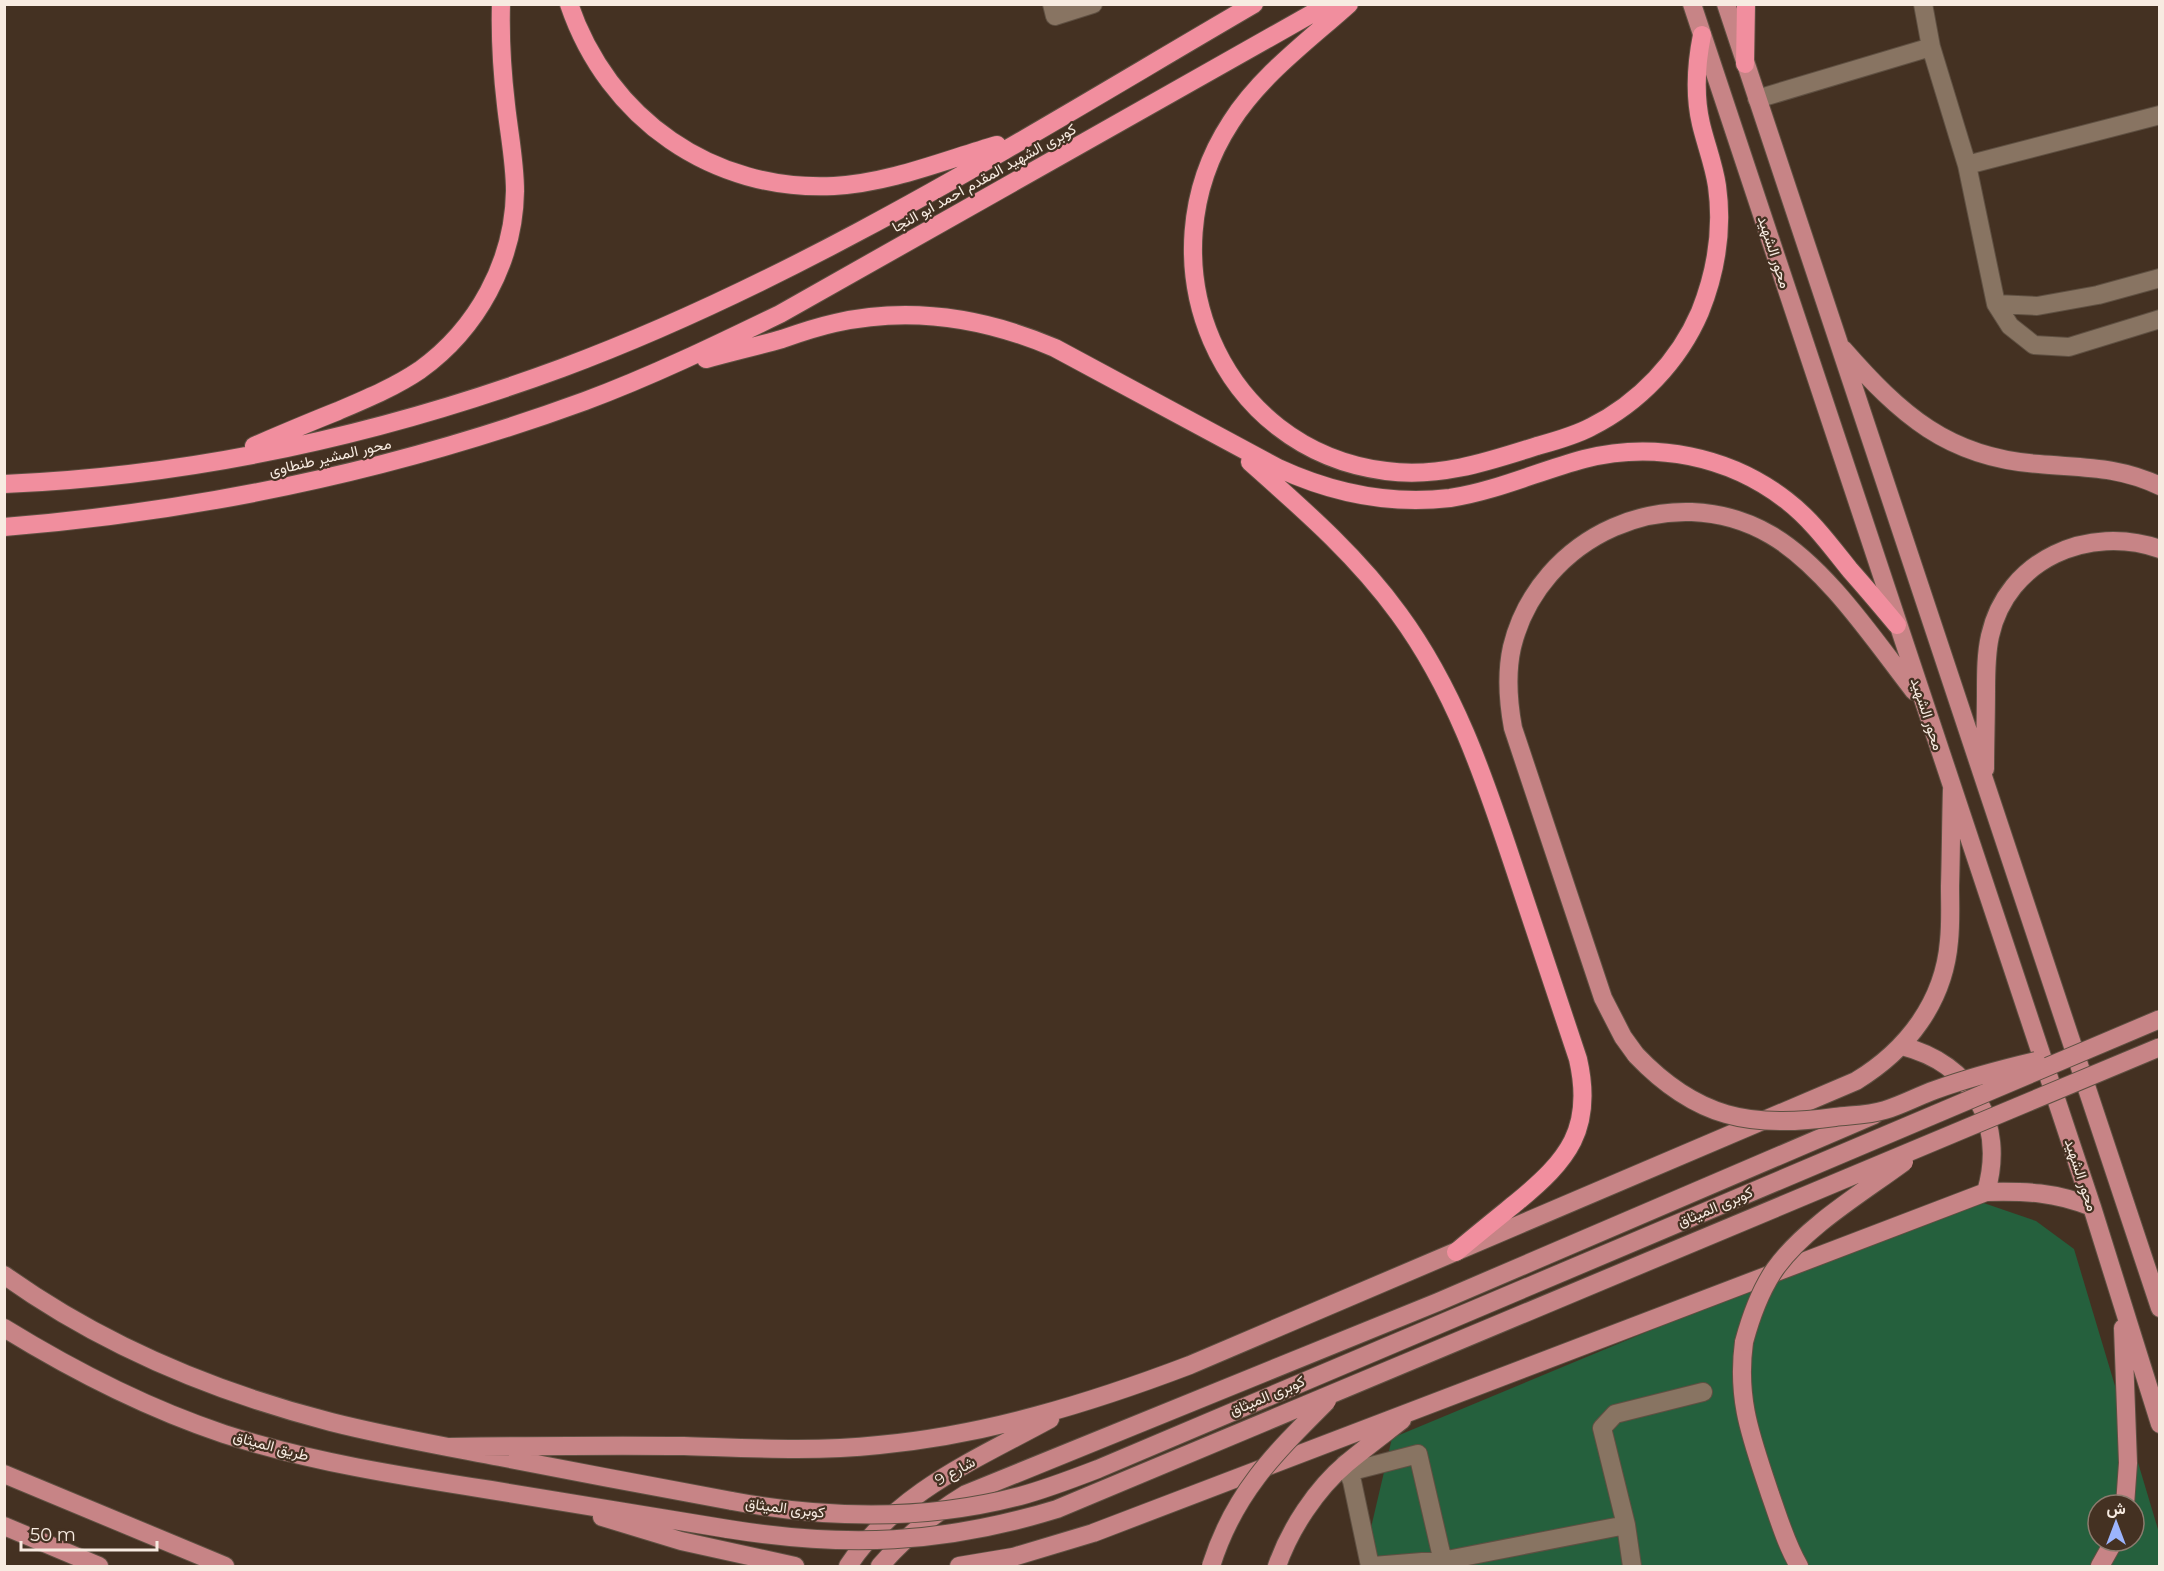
<svg xmlns="http://www.w3.org/2000/svg" width="2164" height="1571" viewBox="0 0 2164 1571" font-family="Montserrat,Vazirmatn,sans-serif">
<style>
.green{fill:#25603d;fill-rule:evenodd}
.lines{fill:none;stroke-linecap:round;stroke-linejoin:round}
.minor-casing{stroke:#5f5042;stroke-width:20}
.major-casing{stroke:#5f5042;stroke-width:20}
.highway-casing{stroke:#5f5042;stroke-width:20}
.minor{stroke:#887462;stroke-width:18}
.major{stroke:#c78486;stroke-width:18}
.highway{stroke:#f18e9e;stroke-width:18}
.major-bridge-casing{stroke:#5f5042;stroke-width:20;stroke-linecap:butt}
.major-bridge{stroke:#c78486;stroke-width:18}
.labels{text-anchor:middle;stroke-width:4.5;stroke-linejoin:round;paint-order:stroke}
.street-label{font-size:15px;fill:#f7ebe1;stroke:#443122}
</style>
<rect width="100%" height="100%" fill="#443122"/>
<path class="green" d="M1969,1198L2036,1221L2074,1249L2160,1536L2159,1566H1362L1392,1438ZM2098,1505H2134V1541H2098Z"/>
<g class="lines">
<g class="minor-casing">
<path id="minor" d="M1052,4L1055,16L1093,4
M1923,4L1931,47L1967,165L2160,115
M1757,99L1931,47
M1967,165L1996,304L2010,326L2034,345L2069,347L2160,319
M1996,304L2037,306L2098,295L2160,278
M1345,1464L1352,1481L1370,1566
M1348,1472L1418,1454L1444,1566
M1626,1525L1632,1566
M1373,1566L1447,1560L1626,1525L1602,1428L1615,1414L1703,1392"/>
</g>
<g class="major-casing">
<path id="major" d="M1692,4L2092,1207L2160,1424
M1726,4L2160,1308
M1843,349C1900,414 1948,458 2039,464C2083,468 2118,466 2160,486
M1985,769C1985,743 1986,717 1986,691C1986,672 1986,654 1990,636C2007,559 2089,524 2160,549
M1902,1046C1972,1064 2006,1123 1986,1192
M1636,1055L1623,1037L1603,998L1513,728C1508,701 1506,674 1512,647C1539,536 1670,476 1771,535C1826,567 1875,641 1914,691
M4,1275C102,1345 215,1392 331,1422C386,1436 443,1446 500,1457C577,1472 655,1487 732,1501
M4,1328C74,1371 146,1408 224,1434C311,1462 401,1476 491,1490C570,1503 649,1516 728,1529
M2123,1328L2128,1463L2125,1505
M1744,1342C1736,1401 1752,1439 1770,1494C1779,1519 1786,1544 1799,1566
M449,1447C527,1446 606,1445 684,1446C749,1448 815,1452 879,1445C986,1435 1090,1403 1190,1365L1856,1081C1907,1050 1944,1002 1949,941C1951,923 1950,904 1950,886C1951,854 1951,821 1952,789
M4,1474L225,1566
M602,1517L681,1541L795,1566
M4,1526L99,1566
M848,1566C897,1492 973,1461 1050,1419
M880,1566C905,1537 933,1514 966,1494L1438,1302L1874,1115
M959,1566L1013,1557L1093,1533L1986,1192C2026,1191 2055,1192 2092,1207
M1277,1566C1290,1529 1316,1489 1347,1463C1365,1448 1384,1434 1402,1420
M2100,1566L2114,1541"/>
</g>
<g class="highway-casing">
<path id="highway" d="M569,4C608,119 713,192 834,186C890,183 945,160 997,145
M1349,4C1308,41 1261,75 1231,122C1141,260 1218,450 1386,471C1439,478 1487,462 1537,446C1555,441 1574,436 1591,427C1639,403 1679,361 1700,312C1716,272 1723,229 1717,186C1714,165 1706,145 1701,124C1694,94 1696,65 1702,35
M1745,64L1746,4
M706,359C731,352 757,346 782,339C799,333 817,327 835,323C910,306 985,318 1055,348L1278,468C1332,493 1390,505 1450,498C1496,491 1539,471 1584,459C1654,441 1729,456 1786,500C1811,519 1830,545 1850,570C1866,588 1882,607 1897,625
M254,446C282,434 310,422 338,411C366,399 395,387 420,370C477,329 514,262 515,191C515,162 509,133 506,105C502,71 500,38 501,4
M1250,462C1304,510 1357,556 1399,614C1454,689 1483,774 1512,861C1534,927 1556,993 1578,1059C1594,1129 1568,1160 1517,1202C1496,1219 1476,1235 1456,1252
M4,484C195,476 383,434 562,368C806,277 1029,135 1254,4
M4,527C202,511 399,469 585,401C652,376 716,345 780,314L1329,4"/>
</g>
<use href="#minor" class="minor"/>
<use href="#major" class="major"/>
<use href="#highway" class="highway"/>
<g class="major-bridge-casing">
<path id="major-bridge" d="M1636,1055C1696,1118 1751,1129 1835,1117C1851,1115 1869,1115 1885,1110C1902,1105 1918,1096 1935,1090C1968,1078 2002,1069 2036,1061
M1744,1342C1751,1316 1760,1291 1775,1269C1805,1227 1862,1193 1904,1162
M732,1501C828,1519 925,1521 1020,1496C1046,1489 1072,1479 1098,1469L2160,1019
M728,1529C846,1548 943,1544 1057,1509L2160,1047
M1211,1566C1234,1493 1274,1454 1327,1401"/>
</g>
<use href="#major-bridge" class="major-bridge"/>
</g>
<g class="labels">
<g class="street-label">
<text transform="translate(984 178) rotate(-29)" y="5">كوبرى الشهيد المقدم احمد ابو النجا</text>
<text transform="translate(1774 252) rotate(72)" y="5">محور الشهيد</text>
<text transform="translate(330 457) rotate(-13)" y="5">محور المشير طنطاوى</text>
<text transform="translate(1927 714) rotate(72)" y="5">محور الشهيد</text>
<text transform="translate(2081 1175) rotate(72)" y="5">محور الشهيد</text>
<text transform="translate(1715 1207) rotate(-23)" y="5">كوبرى الميثاق</text>
<text transform="translate(1267 1396) rotate(-23)" y="5">كوبرى الميثاق</text>
<text transform="translate(271 1446) rotate(15)" y="5">طريق الميثاق</text>
<text transform="translate(955 1471) rotate(-29)" y="5">شارع 9</text>
<text transform="translate(785 1508) rotate(7)" y="5">كوبرى الميثاق</text>
</g>
</g>
<rect width="2164" height="1571" fill="none" stroke="#f7ebe1" stroke-width="12"/>
<g transform="translate(2116 1523)"><circle r="28" fill="#443122" stroke="#8c7b6e" stroke-width="1.5"/>
<path d="M0-4.5L10 22L0 15L-10 22Z" fill="#9cb4fd"/>
<text y="-9" font-size="16" font-weight="bold" text-anchor="middle" fill="#f7ebe1">ش</text>
</g>
<path d="M21 1541v9h136v-9" fill="none" stroke="#f7ebe1" stroke-width="3"/>
<text x="30" y="1541" font-size="18" fill="#f7ebe1" stroke="#443122" stroke-width="4.5" paint-order="stroke">50 m</text>
</svg>
